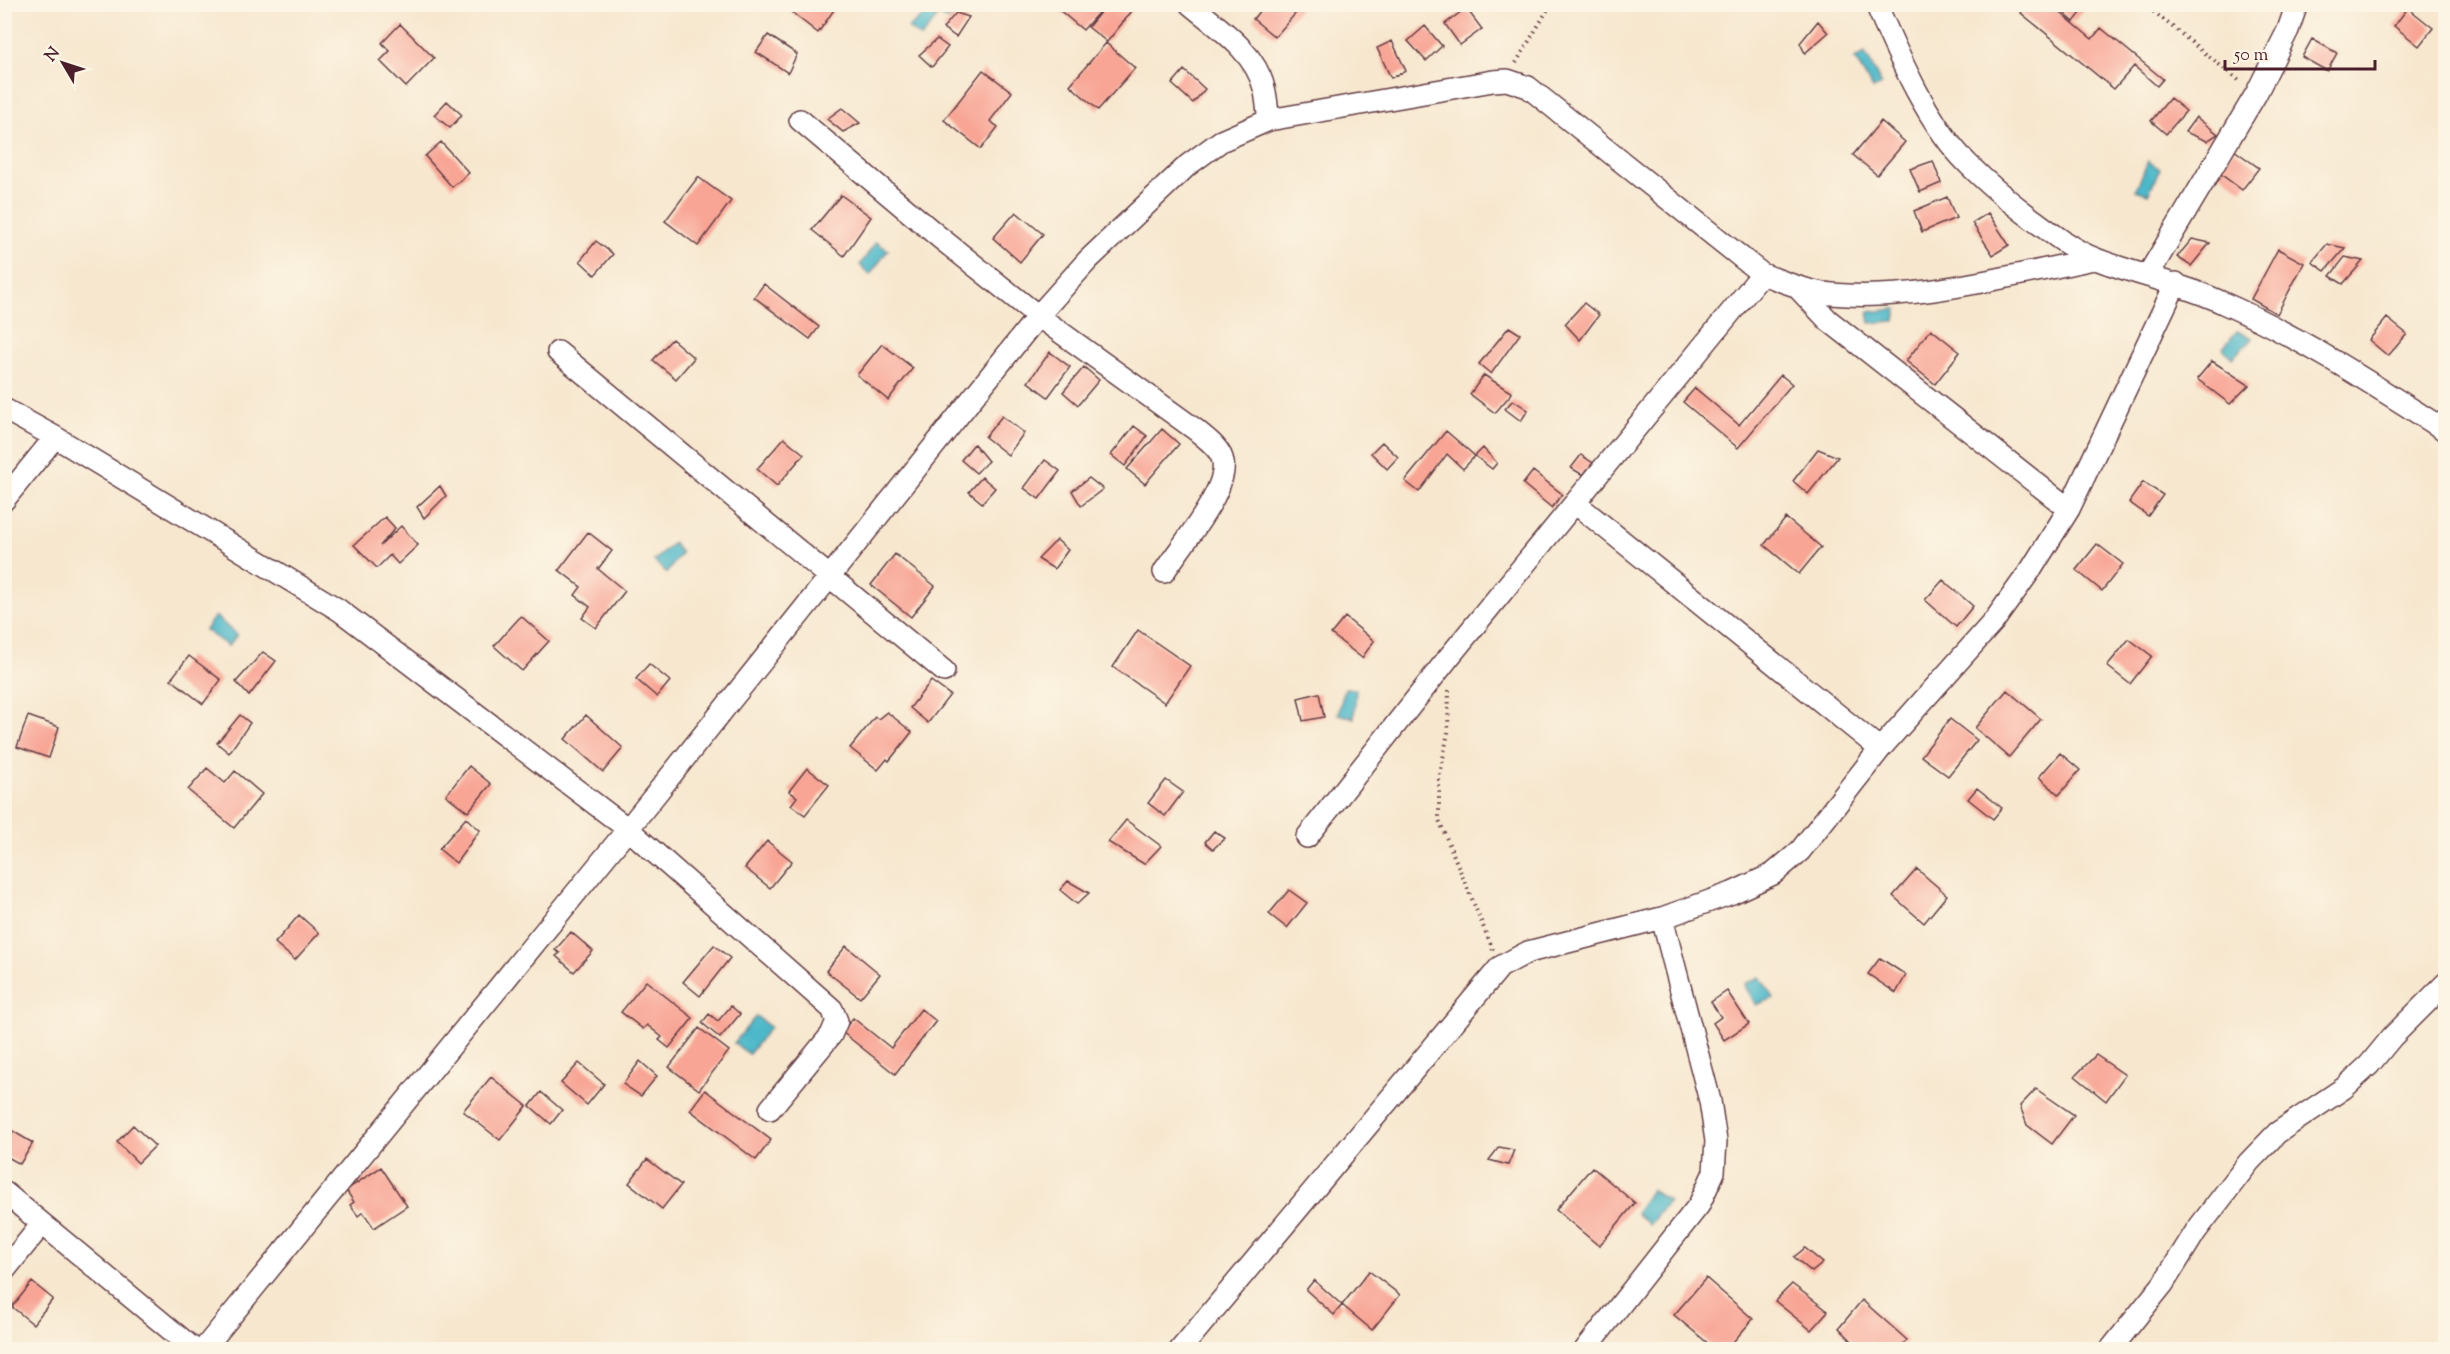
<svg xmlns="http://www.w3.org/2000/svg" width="2450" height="1354" viewBox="0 0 2450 1354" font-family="'Sorts Mill Goudy',serif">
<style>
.water{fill:#4db8c9;stroke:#4c6c7a;stroke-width:1.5}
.building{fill:#f8a595}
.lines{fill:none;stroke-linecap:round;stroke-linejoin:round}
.minor-casing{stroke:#643d44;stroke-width:24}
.path{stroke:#643d44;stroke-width:4;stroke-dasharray:1.5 4.5;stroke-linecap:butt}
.minor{stroke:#fff;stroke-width:21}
</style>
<rect width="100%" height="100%" fill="#fcf5e5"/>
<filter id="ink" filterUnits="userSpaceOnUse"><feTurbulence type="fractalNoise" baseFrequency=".0167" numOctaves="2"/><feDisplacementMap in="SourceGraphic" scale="12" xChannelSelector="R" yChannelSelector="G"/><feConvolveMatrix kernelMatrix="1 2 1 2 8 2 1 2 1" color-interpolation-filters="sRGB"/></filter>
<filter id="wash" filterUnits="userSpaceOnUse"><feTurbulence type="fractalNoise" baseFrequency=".008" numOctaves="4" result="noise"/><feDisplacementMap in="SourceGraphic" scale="24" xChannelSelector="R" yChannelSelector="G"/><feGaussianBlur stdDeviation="1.35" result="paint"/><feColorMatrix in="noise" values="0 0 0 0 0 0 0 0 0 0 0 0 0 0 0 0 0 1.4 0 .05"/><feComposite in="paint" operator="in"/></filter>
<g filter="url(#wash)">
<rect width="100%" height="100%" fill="#f7e7cf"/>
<path class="water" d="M916,5H946L956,13L948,20L939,15L921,38L908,28L923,16Z
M1865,53L1882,85L1873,89L1855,59Z
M2148,161L2160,169L2148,194L2136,190Z
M876,242L888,250L870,275L860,265Z
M1897,309L1895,321L1870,323L1868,312Z
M2237,331L2253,338L2232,358L2223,348Z
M673,543L681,553L667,573L654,561Z
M215,616L237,635L228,646L205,630Z
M1345,688L1356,689L1354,718L1338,714Z
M1760,977L1774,998L1756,1005L1744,984Z
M756,1016L770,1027L749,1054L734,1043Z
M1651,1190L1669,1201L1649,1225L1636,1213Z"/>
<g id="blocks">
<path class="building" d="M787,4H838L818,33L785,7Z
M1107,4H1124L1132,11L1107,42L1088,27Z
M1265,4H1300L1302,6L1275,37L1253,19Z
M2027,4H2050L2092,39L2101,28L2163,79L2157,86L2134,66L2114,89L2021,13Z
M2054,4H2088L2074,22Z
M1062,5H1105L1083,30L1058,9Z
M1466,8L1482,29L1460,45L1445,24Z
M2408,8L2433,28L2419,46L2394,26Z
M956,13L969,17L956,37L943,28Z
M1818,21L1828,33L1805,53L1800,43Z
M400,24L434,58L406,87L380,61L390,51L382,43Z
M1425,26L1442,46L1426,61L1408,41Z
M768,35L797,54L788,73L756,52Z
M937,39L948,47L932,67L919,55Z
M2312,39L2337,53L2327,71L2302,57Z
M1392,41L1406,71L1391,78L1377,48Z
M1106,43L1135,68L1098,110L1070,85Z
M983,70L1012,92L990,121L998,127L981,149L944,120Z
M1184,70L1205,89L1193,103L1172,84Z
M2170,98L2186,111L2166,134L2151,121Z
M447,101L462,115L450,128L434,115Z
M842,108L860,123L843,132L827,119Z
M2196,117L2218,134L2207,141L2185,132Z
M1881,121L1905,142L1877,175L1853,155Z
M441,142L469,173L452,187L425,156Z
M2234,150L2259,168L2242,190L2218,172Z
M1933,161L1941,183L1920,192L1910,169Z
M698,177L731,201L698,246L665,221Z
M841,195L871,217L844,256L812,230Z
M1947,197L1956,218L1922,232L1914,211Z
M1016,212L1043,234L1020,262L993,238Z
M1988,213L2009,245L1993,255L1972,223Z
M2192,239L2210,243L2191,266L2177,257Z
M596,241L613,254L595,275L580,261Z
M2327,244L2345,248L2325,271L2312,262Z
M2278,249L2304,263L2277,314L2251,299Z
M2345,257L2363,261L2343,284L2330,276Z
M764,284L819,327L810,339L754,297Z
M1584,303L1599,315L1580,340L1565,324Z
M2387,318L2407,334L2388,356L2369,340Z
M1509,327L1520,334L1491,374L1479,364Z
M1931,329L1960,352L1935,384L1906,361Z
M672,339L694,358L676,379L653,360Z
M882,344L913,368L888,400L857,375Z
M1050,352L1070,367L1048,397L1028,382Z
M2212,361L2249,385L2230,404L2197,379Z
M1084,367L1099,380L1078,405L1063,392Z
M1484,375L1512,393L1495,413L1470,394Z
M1781,375L1792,384L1738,448L1683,402L1695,388L1739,425Z
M1513,400L1528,410L1521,421L1505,409Z
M1002,416L1024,433L1008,455L985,437Z
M1134,426L1147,436L1125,466L1111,455Z
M1162,429L1179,444L1145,484L1127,469Z
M1446,431L1475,456L1483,448L1497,463L1492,469L1475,456L1463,469L1447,454L1419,492L1405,481Z
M784,438L804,454L777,486L757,469Z
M1382,442L1398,457L1387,469L1371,453Z
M974,444L988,461L976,473L961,460Z
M1818,449L1838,457L1808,494L1793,481Z
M1581,455L1593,463L1583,475L1571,468Z
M1045,460L1060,471L1039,499L1024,488Z
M1533,471L1562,494L1552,508L1523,484Z
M982,477L995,488L982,503L969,492Z
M1089,478L1103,489L1081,506L1072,491Z
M2143,482L2163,495L2148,516L2129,502Z
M440,486L446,496L424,518L417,507Z
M385,517L395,528L380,546L401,526L418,545L398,564L390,555L377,568L354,545Z
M1786,518L1821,547L1799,574L1764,545Z
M588,532L612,551L598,569L625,591L596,628L582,618L590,607L575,595L581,587L559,570Z
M1057,540L1068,550L1054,569L1038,559Z
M2097,544L2123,564L2102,591L2076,570Z
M895,554L935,586L911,617L871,585Z
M1943,580L1973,606L1956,627L1925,600Z
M521,616L549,641L522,671L494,646Z
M1345,617L1374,641L1362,658L1331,634Z
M1138,630L1190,666L1165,703L1113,667Z
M2129,639L2152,656L2130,684L2107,666Z
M263,652L276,661L249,696L236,682Z
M189,656L221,680L203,704L171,679Z
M649,664L670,681L657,697L636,679Z
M931,681L950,695L928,723L910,708Z
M2007,690L2041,719L2009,757L1975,728Z
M1319,693L1324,717L1303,721L1298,698Z
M887,712L912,732L889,761L887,759L878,770L850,748L875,717L878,719Z
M240,715L250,723L229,753L217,743Z
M586,715L623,748L603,772L565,739Z
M28,716L59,727L49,758L17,747Z
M1950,719L1977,740L1948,776L1921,756Z
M2060,753L2080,770L2059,795L2039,777Z
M469,766L491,784L468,812L446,795Z
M207,768L225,783L235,771L262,794L234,828L188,790Z
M807,768L829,785L805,815L791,805L797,797L789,791Z
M1166,780L1183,792L1165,816L1148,803Z
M1977,788L2002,808L1993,819L1968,799Z
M466,818L480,830L456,863L439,849Z
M1126,820L1161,846L1144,864L1108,842Z
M1214,831L1225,838L1213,849L1205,842Z
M767,841L792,861L770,888L745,868Z
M1917,869L1947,895L1924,923L1893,896Z
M1068,881L1089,893L1077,904L1060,890Z
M1289,890L1307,903L1287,928L1269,914Z
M299,915L319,933L295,960L275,943Z
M571,932L593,951L574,972L556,956L560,953L555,950Z
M714,945L730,958L700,996L683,982Z
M846,946L880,974L860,998L826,971Z
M1880,958L1906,975L1896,993L1868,974Z
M646,981L693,1018L669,1048L659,1040L662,1037L647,1025L643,1029L621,1012Z
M1727,991L1749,1024L1724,1040L1713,1023L1721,1017L1711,1002Z
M731,1006L740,1014L720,1038L702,1023L709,1014L718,1021Z
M921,1009L936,1021L895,1074L842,1032L853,1018L891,1048Z
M699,1028L729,1051L699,1090L669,1067Z
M2096,1055L2125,1075L2106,1101L2075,1076Z
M640,1061L657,1076L641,1096L623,1084Z
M579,1063L604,1084L587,1105L561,1083Z
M491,1077L527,1106L500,1140L463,1111Z
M2036,1089L2074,1115L2052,1144L2027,1125L2020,1106Z
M705,1090L771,1140L756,1160L690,1110Z
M541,1092L562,1110L551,1124L530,1106Z
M133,1125L155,1146L138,1163L117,1142Z
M9,1129L33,1143L20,1164L4,1155V1136Z
M1499,1147L1514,1150L1508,1165L1489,1160Z
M647,1159L681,1185L662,1209L629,1183Z
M381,1167L407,1206L374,1228L363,1212L358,1216L350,1205L354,1202L346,1190Z
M1592,1167L1635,1203L1599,1246L1556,1210Z
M1805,1248L1823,1263L1812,1272L1794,1257Z
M1369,1271L1400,1295L1372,1330L1342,1305Z
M1706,1278L1753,1319L1726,1350H1716L1674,1315Z
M1314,1280L1342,1305L1334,1315L1306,1290Z
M32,1282L53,1299L33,1324L12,1307Z
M1792,1284L1828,1311L1811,1330L1775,1301Z
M1862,1300L1907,1340L1898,1350H1861L1839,1328Z"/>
</g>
</g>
<g filter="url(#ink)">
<use href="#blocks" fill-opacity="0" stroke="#643d44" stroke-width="1.5"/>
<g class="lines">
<g class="minor-casing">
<path id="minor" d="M1190,4C1217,27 1255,51 1264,88C1267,98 1267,110 1269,120L1493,81L1507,80L1528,87L1762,274C1782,281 1802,290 1823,293C1909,304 2011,275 2095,259
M1876,4C1899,57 1928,125 1969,165C1988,184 2010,202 2031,218C2051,233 2073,250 2096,259C2137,275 2180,283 2221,302C2299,336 2374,385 2446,431
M800,120L939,237L1038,316L1196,430C1205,438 1221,448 1223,462C1228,491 1180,547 1164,572
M2148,275L2256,94L2288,30L2297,4
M1797,287L1828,320L2069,509
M558,352L944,671
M4,409L55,437L339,610L628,829L832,1009L837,1021L831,1035L770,1109
M4,500L55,437
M1575,503L1880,749
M1307,837L1449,657L1762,274
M4,1192L195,1350
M4,1271L42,1224
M203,1350L628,829L1038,316L1088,260L1188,165L1221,141L1269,120
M1180,1350L1500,967L1528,952L1662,918L1732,893L1773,874L1800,851L1880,749L1994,621L2032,568L2069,509L2176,283
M1585,1350L1699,1205L1714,1172L1716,1141L1710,1101L1662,918
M2110,1350L2163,1284L2196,1231L2249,1162L2277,1133L2344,1088L2369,1065L2392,1037L2446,983"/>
</g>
<path class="path" d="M2144,4L2242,83
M1516,63L1551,4
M1449,690L1448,732L1439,780V820L1493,950"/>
<use href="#minor" class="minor"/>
</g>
</g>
<rect width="2450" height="1354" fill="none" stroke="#fcf5e5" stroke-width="24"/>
<g transform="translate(63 63) rotate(309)" stroke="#fcf5e5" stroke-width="4.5" paint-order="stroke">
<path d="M0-4.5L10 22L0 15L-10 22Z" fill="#4a1f2b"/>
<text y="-9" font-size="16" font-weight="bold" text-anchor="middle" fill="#4a1f2b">N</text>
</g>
<path d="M2225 60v9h150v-9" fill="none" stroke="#4a1f2b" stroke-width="3"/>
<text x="2234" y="60" font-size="18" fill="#4a1f2b" stroke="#fcf5e5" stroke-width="4.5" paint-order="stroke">50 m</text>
</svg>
